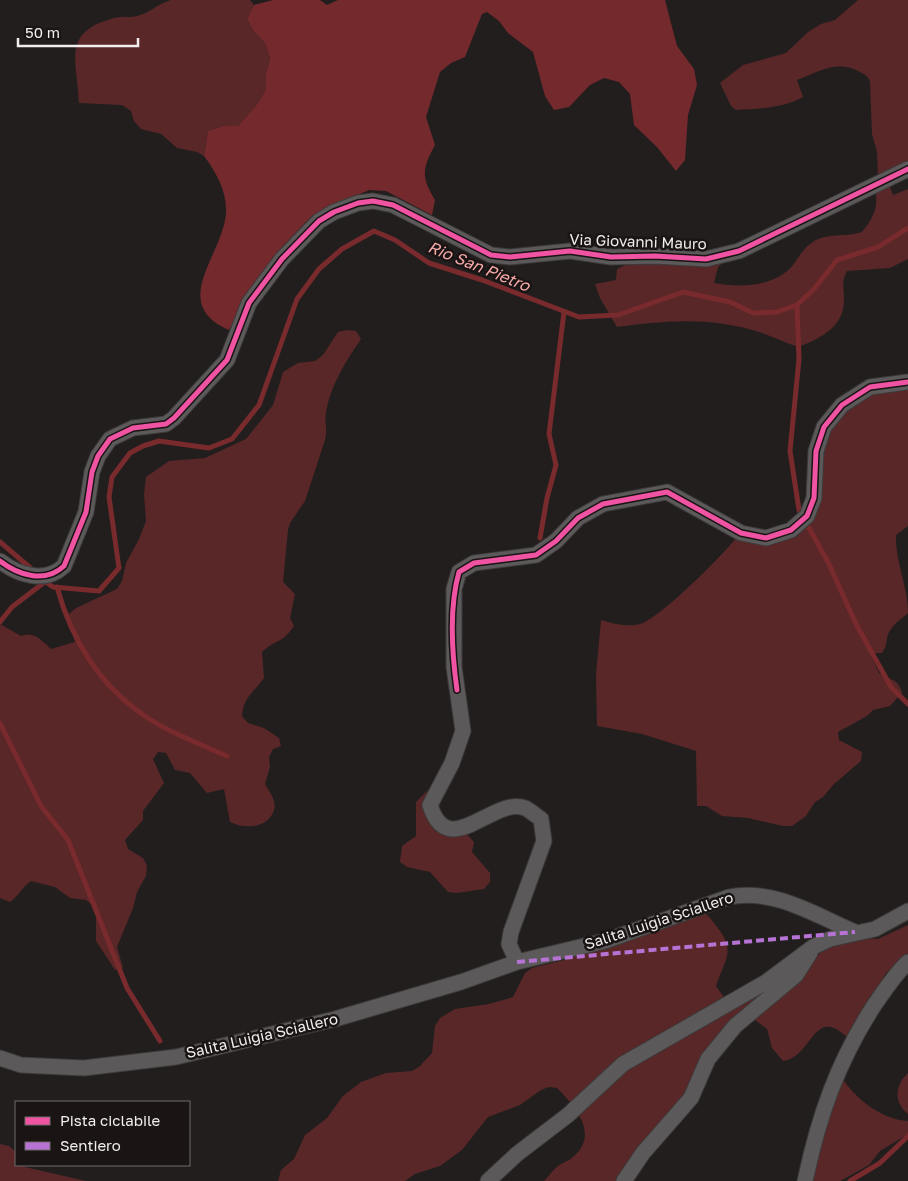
<svg xmlns="http://www.w3.org/2000/svg" width="908" height="1181" viewBox="0 0 908 1181" font-family="'Golos Text',sans-serif">
<style>
.green{fill:#592728}
.forest{fill:#74292d}
.lines{fill:none;stroke-linecap:round;stroke-linejoin:round}
.stream{stroke:#782a2d;stroke-width:5}
.street-casing{stroke:#3d3a3a;stroke-width:17}
.street{stroke:#5b5959;stroke-width:15}
.quiet{stroke:#b673d3;stroke-width:4;stroke-dasharray:8 4;stroke-linecap:butt}
.cycleway-casing{stroke:#1a1414;stroke-width:8}
.cycleway{stroke:#f153a3;stroke-width:5}
.labels{text-anchor:middle;stroke-width:5;stroke-linejoin:round;paint-order:stroke}
.street-label{font-size:15px;fill:#f2eeee;stroke:#1a1414}
.water-label{font-size:16px;font-style:italic;fill:#f5aaa8;stroke:#1a1414}
</style>
<rect width="100%" height="100%" fill="#221e1e"/>
<path class="green" d="M171,0H250L254,5L247,19L254,32L265,43L270,58L266,74V89L258,103L238,126H223L208,131L204,156L197,152L177,148L161,134L141,129L134,121L131,111L122,105L79,103C77,60 61,32 114,18C122,16 129,18 137,16C150,13 159,3 171,0Z
M858,0H908V163L878,177L877,152L872,134L870,81C867,75 864,74 858,71C837,60 818,72 797,80L803,97C783,108 758,109 736,110L731,106L720,83L743,65L786,53L808,32L821,24L835,20Z
M889,184L893,195L908,189V259L890,268L847,271C841,282 844,287 844,298C845,326 823,337 799,347C785,343 773,336 759,332C712,317 665,320 617,327L600,298L595,284L616,280L617,269C637,256 699,261 725,261L718,267L714,283C739,288 775,287 793,265C801,254 804,247 816,240C831,233 847,237 862,232C873,218 879,208 875,190Z
M347,330L356,331L361,339C346,361 330,386 326,413C324,422 328,430 325,440L305,501L290,523L288,530L283,582L295,594L290,618L294,626C282,644 276,639 262,652L264,678C254,692 243,698 242,716L248,723L264,728L279,738L281,746L273,749L269,757L270,767L265,784C269,791 277,801 274,810C268,829 244,829 230,822L224,789L207,793L190,773L175,770L166,753L158,752L153,759L164,783L143,811V820L125,840L128,849L143,858L147,866L146,876L137,892L133,908L117,947L123,968L115,970L96,941V914L93,906L86,900L70,898L55,887L31,881C22,887 19,896 10,902L0,898V624L21,636C35,632 40,639 51,649L75,642L69,614L76,608L117,589L122,581L126,563L139,539L146,521L144,494L146,477L169,461L205,458L246,439L273,405L283,372L298,363L315,361L323,355L338,332Z
M908,388V526L896,535C895,562 908,586 908,613C900,620 889,627 887,638C886,645 886,647 882,653H873L872,658L879,673C890,680 899,679 902,693L890,706L873,710L867,716L838,732L839,740L862,752L861,761L834,784L823,797L815,802L806,816L792,826H783L748,818L722,816L706,806H697L696,751L642,734L597,726L596,674L601,620C614,624 630,628 643,623C665,613 721,557 737,537L770,542L796,537L808,525L813,515L819,455L831,422L866,395Z
M428,790C426,802 423,812 430,823L466,833L474,842L472,852L490,873V882L484,889L457,893L448,892L430,872L407,867L400,862L402,846L416,836V802Z
M704,913C711,917 712,921 717,927C737,951 724,961 716,986L726,1000L774,985L626,1166L635,1181H544C548,1177 552,1171 557,1167C561,1163 569,1161 573,1157C600,1134 575,1106 557,1088L549,1087L541,1090L520,1105L488,1117L462,1150L440,1166L415,1174L405,1181H278L281,1170L294,1159L305,1135L327,1118L343,1096L361,1082L386,1073L412,1071L420,1066L432,1053L435,1026L440,1018L455,1009L489,1004L513,997L525,973L532,968L572,958L574,952Z
M908,925V953L886,973L848,1038C813,1004 813,1057 783,1061L772,1048L767,1029L752,1018L825,948L865,938L878,939Z
M908,1073V1114C893,1102 895,1085 908,1073Z
M841,1076C854,1098 882,1120 908,1121V1134L880,1151L869,1165L840,1181H812L819,1143Z
M0,1144L9,1146L15,1151L16,1165L86,1181H0Z"/>
<path class="forest" d="M273,0H320L327,5L338,0H665L677,46L694,69L697,85L688,115L685,160L676,171L657,147L634,125L630,94L619,82L604,78L590,85L569,107L554,110L545,96L533,52L508,33L499,21L487,12L482,14L465,57L451,63L440,72L426,117L435,145C422,169 421,177 435,200L432,215L386,191L369,190L313,215L281,248L251,291L229,330C168,303 223,256 226,213C227,191 216,172 204,156L208,131L223,126H238L258,103L266,89V74L270,58L265,43L254,32L247,19L254,5Z"/>
<g class="lines">
<path class="stream" d="M797,305L799,359L790,451L799,510L829,564L856,624L891,687L908,704
M540,538L547,498L556,465L549,434L564,312
M0,542L34,571
M42,579L53,587L99,591L119,568L109,497L112,477L130,453L143,446L159,441L209,448L232,439L259,405L297,299L319,269L342,249L374,231L395,240L429,263L482,280L579,317L618,315L683,292L730,302L753,313L777,312L797,305L814,289L837,260L878,247L908,228
M57,587C71,639 100,686 145,716C170,733 200,744 227,756
M0,622L12,607L46,581
M0,723L41,806L68,840L127,988L160,1041
M850,1181L880,1163L908,1136"/>
<g class="street-casing">
<path id="street" d="M0,561C18,575 45,584 64,566L86,512L92,472L98,456L110,439L133,428L166,424L174,418L227,360L249,303L282,259L319,221L334,212L358,203L373,201L393,205L491,255L510,257L570,251L611,257L655,256L706,259L739,251L908,169
M517,962L509,944L511,932L544,841L541,819C536,816 530,810 525,808C493,796 448,863 430,805L452,763L463,731L454,667V589L459,572L474,563L536,555L556,541L578,518L603,504L667,492L741,533L766,538L791,530L807,516L814,498L816,451L824,427L842,405L870,387L908,382
M0,1058L21,1065L84,1068L176,1057L335,1019L461,982L517,962L605,941L729,897C774,888 815,915 855,932
M488,1181L517,1154L568,1115L623,1064L766,982L813,947L830,939L875,929L908,911
M624,1181L643,1153L691,1098L708,1059L735,1026L796,975L810,953
M805,1181C819,1115 838,1061 875,1004C885,990 895,974 908,962"/>
</g>
<use href="#street" class="street"/>
<path class="quiet" d="M517,962L855,932"/>
<g class="cycleway-casing">
<path id="cycleway" d="M0,561C18,575 45,584 64,566L86,512L92,472L98,456L110,439L133,428L166,424L174,418L227,360L249,303L282,259L319,221L334,212L358,203L373,201L393,205L491,255L510,257L570,251L611,257L655,256L706,259L739,251L908,169
M457,690C452,654 449,607 459,572L474,563L536,555L556,541L578,518L603,504L667,492L741,533L766,538L791,530L807,516L814,498L816,451L824,427L842,405L870,387L908,382"/>
</g>
<use href="#cycleway" class="cycleway"/>
</g>
<g class="labels">
<g class="street-label">
<text transform="translate(638 242) rotate(2)" y="5">Via Giovanni Mauro</text>
<text transform="translate(659 921) rotate(-18)" y="5">Salita Luigia Sciallero</text>
<text transform="translate(262 1036) rotate(-13)" y="5">Salita Luigia Sciallero</text>
</g>
<g class="water-label">
<text transform="translate(479 266) rotate(22)" y="6">Rio San Pietro</text>
</g>
</g>
<rect x="15" y="1101" width="175" height="65" fill="#1a1414" stroke="#706b6b"/>
<rect x="25" y="1117" width="25" height="8" fill="#f153a3" stroke="#706b6b"/>
<text x="60" y="1126" font-size="15" fill="#f2eeee">Pista ciclabile</text>
<rect x="25" y="1142" width="25" height="8" fill="#b673d3" stroke="#706b6b"/>
<text x="60" y="1151" font-size="15" fill="#f2eeee">Sentiero</text>
<path d="M18 38v8h120v-8" fill="none" stroke="#f2eeee" stroke-width="2.5"/>
<text x="25" y="38" font-size="15" fill="#f2eeee" stroke="#1a1414" stroke-width="4" paint-order="stroke">50 m</text>
</svg>
